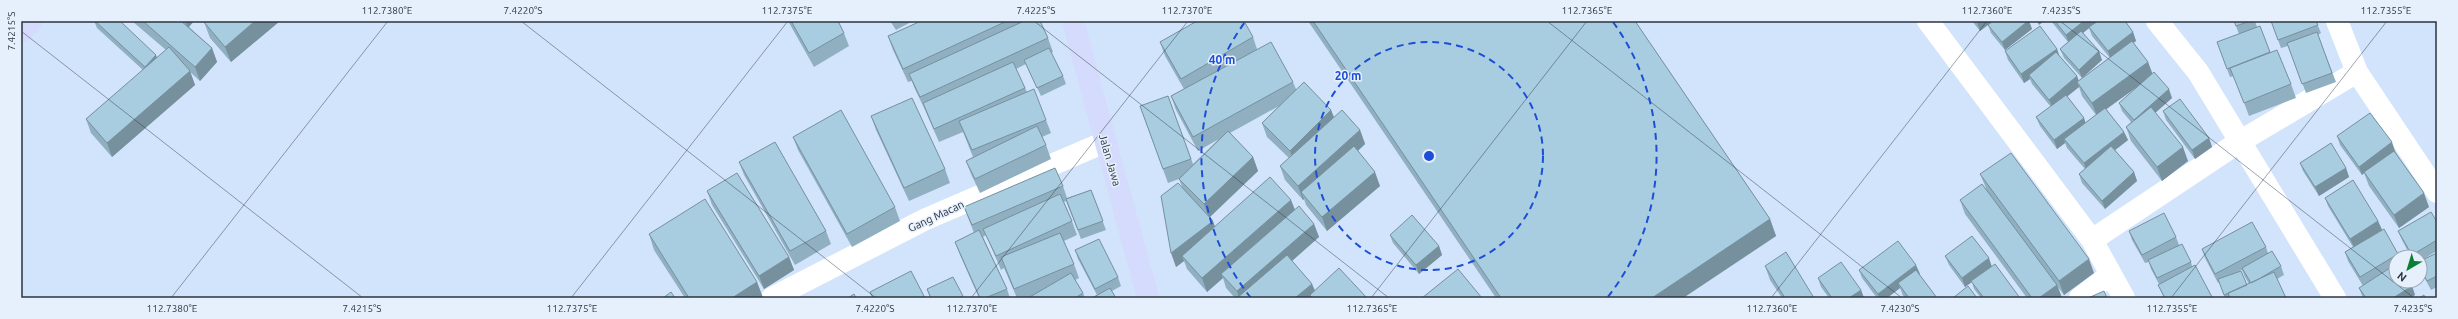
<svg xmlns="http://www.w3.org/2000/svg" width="2458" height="319" viewBox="0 0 2458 319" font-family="Ubuntu,sans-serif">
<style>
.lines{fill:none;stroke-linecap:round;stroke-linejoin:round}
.street{stroke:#fff;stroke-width:22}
.secondary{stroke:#d5dbfc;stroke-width:22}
.wall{fill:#90b0c1;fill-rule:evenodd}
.shaded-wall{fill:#76909d}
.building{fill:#a8cde0;stroke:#76909d}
.ticks{fill:none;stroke:#2b343f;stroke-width:1;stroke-opacity:0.45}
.ring{fill:none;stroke:#1d4ed8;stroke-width:2;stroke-dasharray:7 5}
.labels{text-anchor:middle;stroke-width:3;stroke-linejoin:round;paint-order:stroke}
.street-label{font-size:11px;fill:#2b343f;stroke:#e6f0fc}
.centre{fill:#1d4ed8;stroke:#e6f0fc;stroke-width:2}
.ring-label{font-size:12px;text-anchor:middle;font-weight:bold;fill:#1d4ed8;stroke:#e6f0fc;stroke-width:3;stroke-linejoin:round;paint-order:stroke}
.neatline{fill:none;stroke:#2b343f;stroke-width:1.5}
.ticks-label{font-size:10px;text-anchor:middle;fill:#2b343f}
</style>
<rect width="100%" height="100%" fill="#d1e4fb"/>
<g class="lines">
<path class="street" d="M1928,21L2092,240L2124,298
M2157,21L2198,72L2335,298
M2337,21L2357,72L2437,192
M2092,240L2239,142L2357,72
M772,298L926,219L1105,142
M2080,298L2110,275"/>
<path class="secondary" d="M1073,21L1148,298
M21,32L32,21"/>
</g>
<path class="wall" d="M94,21H120L157,58L166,50L132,21H194L189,27L212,48L217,62L200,81L190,72L195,85L112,157L91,133L86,119L143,70L97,28Z
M205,21H280L231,62L210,38L204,22Z
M788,21H838L844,33L849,46L814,67Z
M890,21H913L896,30Z
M921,21H1040L1048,38L1053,52L1051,53L1063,76L1066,84L1041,96L1026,64L1016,69L1027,92L1046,120L1051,133L1042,137L1046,145L1051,159L980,193L971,174L966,161L973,157L963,132L939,142L925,110L914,87L912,81L908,82L893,50L888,36Z
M1308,21H1635L1770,219L1776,236L1683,298H1496Z
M1972,21H2029L2032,29L2005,50L1991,33L1988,25L1980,31Z
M2051,21H2125L2133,32L2136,41L2133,43L2148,62L2152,74L2172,98L2155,113L2188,161L2162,181L2131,141L2126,127L2131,122L2122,111L2119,103L2139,86L2106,109L2124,132L2128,140L2115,150L2134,172L2137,181L2105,209L2082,183L2079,174L2085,169L2067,148L2065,143L2057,149L2040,126L2036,117L2051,107L2032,84L2030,79L2024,83L2008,60L2005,51L2057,49L2059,55L2077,76L2079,81L2110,58L2092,36L2089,28L2083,33L2102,60L2082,78L2064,58L2060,49L2068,42ZM2079,87L2082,96L2096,115L2085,123L2084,118L2067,96Z
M2234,21H2255L2257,27L2270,52L2291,84L2296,98L2249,116L2234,76L2230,77L2217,42L2239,34Z
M2271,21H2316L2321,33L2318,35L2336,82L2306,93L2288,46L2281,48Z
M1253,37L1257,49L1293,82L1296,89L1331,110L1334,117L1360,130L1365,144L1358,151L1380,186L1327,231L1306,205L1304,199L1303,200L1285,180L1280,166L1289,158L1267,137L1262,123L1279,106L1230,133L1253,157L1258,171L1209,217L1215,227L1291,200L1295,210L1314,224L1319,237L1292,261L1312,284L1315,290L1367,298H1235L1226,288L1223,278L1207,292L1187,269L1184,261L1176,267L1182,187L1179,179L1168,183L1140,106L1168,96L1193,164L1219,139L1198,151L1176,110L1171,96L1184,89L1165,56L1160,42Z
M2163,111L2209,138L2212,147L2195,159L2166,120Z
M871,116L945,169L950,183L909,201L876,130Z
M2337,136L2395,151L2429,207L2399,228L2369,186L2364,173L2362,175L2340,145Z
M793,137L895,207L900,221L852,247L798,150Z
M739,162L826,231L831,244L795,265L744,175Z
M2300,163L2346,168L2349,177L2319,196L2303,171Z
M1980,174L2094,273L2064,295L2058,287L2062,298H2027L1965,214L1960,200L1986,188Z
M1063,186L1067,198L1091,190L1106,230L1081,239L1066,201L1064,202L1072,221L1077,235L1064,241L1074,264L1079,278L1075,280L1083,293L1085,298H1017L1004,268L1001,270L986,235L983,237L1007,289L1010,298H979L960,255L955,242L974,233L964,207Z
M707,191L789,257L794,270L764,289L712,205Z
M2325,198L2378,221L2382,230L2400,257H2396V281L2412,286L2415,295L2410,298H2363L2359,288L2363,286L2348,261L2345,252L2353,247L2328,206Z
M2437,222V251L2420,261V257H2411L2402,240L2398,231Z
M2129,231L2176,237L2179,245L2191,262L2192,266L2213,298H2164L2158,285L2159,284L2151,269L2149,262L2145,263L2132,240Z
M649,234L757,282L763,298H685L654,250Z
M1390,235L1439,246L1442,255L1419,274L1393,243Z
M2266,247L2268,253L2281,266L2284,275L2277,279L2286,298H2225L2219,282L2218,283L2205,258L2202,249ZM2242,270L2245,277L2249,284L2247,285L2239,271Z
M1075,250L1118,277L1121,286L1112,291L1097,295L1078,259Z
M2437,253V287L2431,290L2421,271L2420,269V261Z
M1945,256L1992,266L2020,298H1981L1974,289L1972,282L1965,287L1949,265Z
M1765,266L1814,298H1782L1770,280Z
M1859,270L1920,274H1919L1937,298H1904L1900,288L1887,298H1877L1862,278Z
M953,277L963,298H930L927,289Z
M1818,278L1861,290L1864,298H1829L1821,287Z"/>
<path class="shaded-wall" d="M185,21H194L188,28Z
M255,21H280L231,62L225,47Z
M1979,21H1993L1980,31L1977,22Z
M2028,21H2029L2032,29L2005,50L2002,42Z
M2037,21H2044L2039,25Z
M2084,21H2098L2069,44L2066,35Z
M2133,32L2136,41L2111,60L2108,51Z
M212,48L217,62L200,81L195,67Z
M2057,49L2060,58L2029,75L2030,79L2024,83L2021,74Z
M2099,51L2102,60L2082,78L2079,70Z
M156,55L159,63L148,76L145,67Z
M2148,62L2153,75L2097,116L2092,103Z
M190,71L195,85L112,157L107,143Z
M2077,76L2080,85L2077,82L2079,87L2053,108L2049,100Z
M2169,89L2172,98L2137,129L2134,120Z
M1331,110L1336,123L1295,165L1290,151Z
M2084,118L2087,127L2064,139L2065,143L2057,149L2054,140Z
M1360,130L1365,144L1306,197L1301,192L1304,199L1303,200L1298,186Z
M2124,132L2128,140L2087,172L2084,163Z
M2209,138L2212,147L2195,159L2192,150Z
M2392,142L2395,151L2365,173L2364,172V173L2362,175L2359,167Z
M2183,147L2188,161L2162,181L2157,167Z
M1253,157L1258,171L1209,218L1204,204Z
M2346,168L2349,177L2319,196L2315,187Z
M1375,172L1380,186L1327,231L1322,217Z
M2134,172L2137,181L2105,209L2102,201Z
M2424,193L2429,207L2399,228L2394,215Z
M1291,200L1296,213L1221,274L1223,278L1207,292L1202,278Z
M1770,219L1776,236L1683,298H1652Z
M1213,221L1218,235L1182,256L1184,261L1176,267L1171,253Z
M2378,221L2382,230L2354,247L2350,239Z
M1314,224L1319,237L1250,298H1239L1237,291Z
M1439,246L1442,255L1419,274L1416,265Z
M789,257L794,270L764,289L759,276Z
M1989,258L1992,267L1965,287L1962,278Z
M2089,259L2094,273L2064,295L2059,281Z
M1916,265L1920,274L1901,287L1898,283L1900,288L1887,298H1879L1878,294Z
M757,282L763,298H732Z
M1312,284L1317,297L1310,295L1311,298H1295Z
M2057,285L2062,298H2039Z
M2412,286L2415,295L2410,298H2393Z
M1861,290L1864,298H1849Z"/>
<path class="building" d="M95,21H120L156,55L145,67Z
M143,21H181L212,48L195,67Z
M205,21H255L225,47L204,22Z
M791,21H838L844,33L809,53Z
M921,21H1007L903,69L888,36Z
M1024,21H1040L1048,38L920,97L909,74Z
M1197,21H1244L1253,37L1181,79L1160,42Z
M1313,21H1635L1770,219L1652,298H1501Z
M1993,21H2028L2002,42L1988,25Z
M2055,21H2084L2066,35Z
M2098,21H2125L2133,32L2108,51L2089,27Z
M2234,21H2250L2236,26Z
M2271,21H2316L2318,25L2278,40Z
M2040,26L2057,49L2021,74L2005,51Z
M2260,26L2270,52L2227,69L2217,42Z
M2081,31L2099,51L2079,70L2060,49Z
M2317,32L2332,73L2302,84L2287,43Z
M2132,41L2148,62L2092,103L2077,82Z
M1271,42L1293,82L1193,137L1171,96Z
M169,47L190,71L107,143L86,119Z
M1049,48L1063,76L1037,88L1024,60Z
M2277,50L2291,84L2244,103L2230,68Z
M2056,52L2077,76L2049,100L2029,75Z
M1013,62L1025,88L934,129L923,103Z
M2154,72L2169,89L2134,120L2119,103Z
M1304,82L1331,110L1290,151L1262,123Z
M1034,89L1046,120L972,150L959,121Z
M2066,95L2084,118L2054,140L2036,117Z
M1168,96L1191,159L1163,169L1140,106Z
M912,98L945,169L904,188L871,116Z
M2180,99L2209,138L2192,150L2163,111Z
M2151,107L2183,147L2157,167L2126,127Z
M2105,108L2124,132L2084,163L2064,139Z
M841,110L895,207L847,234L793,137Z
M1342,110L1360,130L1298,186L1280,166Z
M2370,113L2392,142L2359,167L2337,136Z
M1037,126L1046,145L975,179L966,161Z
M1228,131L1253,157L1204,204L1179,179Z
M775,142L826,231L790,251L739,162Z
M2331,143L2346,168L2315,187L2300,163Z
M1354,146L1375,172L1322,217L1301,192Z
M2111,146L2134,172L2102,201L2079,174Z
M2394,151L2424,193L2394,215L2364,172Z
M2011,153L2089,259L2059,281L1980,174Z
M1055,168L1063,186L972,225L964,207Z
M737,173L789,257L759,276L707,191Z
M1270,177L1291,200L1202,278L1182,256Z
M2353,180L2378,221L2350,239L2325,198Z
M1178,183L1213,221L1171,253L1161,196Z
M1982,184L2057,285L2039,298H2032L1960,200Z
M1091,190L1103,221L1078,230L1066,199Z
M1060,194L1072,221L996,256L983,229Z
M705,199L757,282L732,298H689L649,234Z
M1299,206L1314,224L1237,291L1221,274Z
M2431,212L2437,222V240L2412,255L2398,231Z
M2164,213L2176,237L2142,255L2129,231Z
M1412,215L1439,246L1416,265L1390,235Z
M2252,222L2266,247L2215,274L2202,249Z
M2384,229L2398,254L2360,277L2345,252Z
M979,230L1007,289L985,298H980L955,242Z
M1060,233L1074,264L1014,289L1001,257Z
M1972,236L1989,258L1962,278L1945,256Z
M1099,239L1118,277L1095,289L1075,250Z
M1898,241L1916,265L1878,294L1859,270Z
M2182,244L2191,262L2157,278L2148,260Z
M2272,251L2281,266L2257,280L2251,283L2242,268Z
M1786,252L1814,298H1785L1765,266Z
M2437,253V276L2427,281L2420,267V261Z
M1287,255L1312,284L1295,298H1237Z
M1841,262L1861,290L1849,298H1832L1818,278Z
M1995,264L2020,298H1984L1971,281Z
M2396,264V281H2409L2412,286L2393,298H2366L2359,288Z
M2195,265L2212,297L2210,298H2165L2158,285Z
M1339,268L1367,298H1312L1310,295Z
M1458,269L1482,298H1422Z
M1916,270L1937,298H1909L1898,283Z
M911,271L925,298H873L870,292Z
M2241,271L2247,285L2224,295L2218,279Z
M2274,272L2286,298H2230L2228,293Z
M1071,273L1083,293L1075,298H1028Z
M953,277L963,296L959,298H931L927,289Z
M1968,286L1977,298H1953Z
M1110,288L1116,298H1092Z
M2104,291L2107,298H2088Z
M671,292L675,298H663Z
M854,294L856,298H848Z
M2424,295L2425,298H2419Z"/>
<path class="ticks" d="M521,21L876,298M1034,21L1389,298M1547,21L1902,298M2060,21L2414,298M21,31L363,298M171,298L388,21M571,298L788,21M971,298L1188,21M1371,298L1587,21M1771,298L1987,21M2171,298L2387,21"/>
<g class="ring">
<circle cx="1429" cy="156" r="114"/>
<path d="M1251 298A228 228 0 0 1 1245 22M1613 22A228 228 0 0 1 1607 298"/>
</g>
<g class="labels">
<g class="street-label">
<text transform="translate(1110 160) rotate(74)" y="4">Jalan Jawa</text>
<text transform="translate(936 216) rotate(-25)" y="4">Gang Macan</text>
</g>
</g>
<circle cx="1429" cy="156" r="6" class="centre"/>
<g class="ring-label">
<text x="1222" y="64">40 m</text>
<text x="1348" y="80">20 m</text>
</g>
<rect width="2458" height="319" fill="none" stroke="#e6f0fc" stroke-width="44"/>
<g transform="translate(2408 269) rotate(218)"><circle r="19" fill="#e6f0fc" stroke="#9ba5b0"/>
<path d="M0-3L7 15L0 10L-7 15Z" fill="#0b7f35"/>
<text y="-6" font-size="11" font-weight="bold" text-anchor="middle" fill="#2b343f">N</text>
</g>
<rect x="22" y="22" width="2414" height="275" class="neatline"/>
<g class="ticks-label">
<text x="387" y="14">112.7380°E</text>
<text x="523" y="14">7.4220°S</text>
<text x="787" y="14">112.7375°E</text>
<text x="1036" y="14">7.4225°S</text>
<text x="1187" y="14">112.7370°E</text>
<text x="1587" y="14">112.7365°E</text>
<text x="1987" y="14">112.7360°E</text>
<text x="2061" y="14">7.4235°S</text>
<text x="2386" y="14">112.7355°E</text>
<text transform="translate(11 31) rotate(-90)" y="4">7.4215°S</text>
<text x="172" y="312">112.7380°E</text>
<text x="362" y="312">7.4215°S</text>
<text x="572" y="312">112.7375°E</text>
<text x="875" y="312">7.4220°S</text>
<text x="972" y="312">112.7370°E</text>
<text x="1372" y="312">112.7365°E</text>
<text x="1772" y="312">112.7360°E</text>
<text x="1900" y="312">7.4230°S</text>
<text x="2172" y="312">112.7355°E</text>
<text x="2413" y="312">7.4235°S</text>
</g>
</svg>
